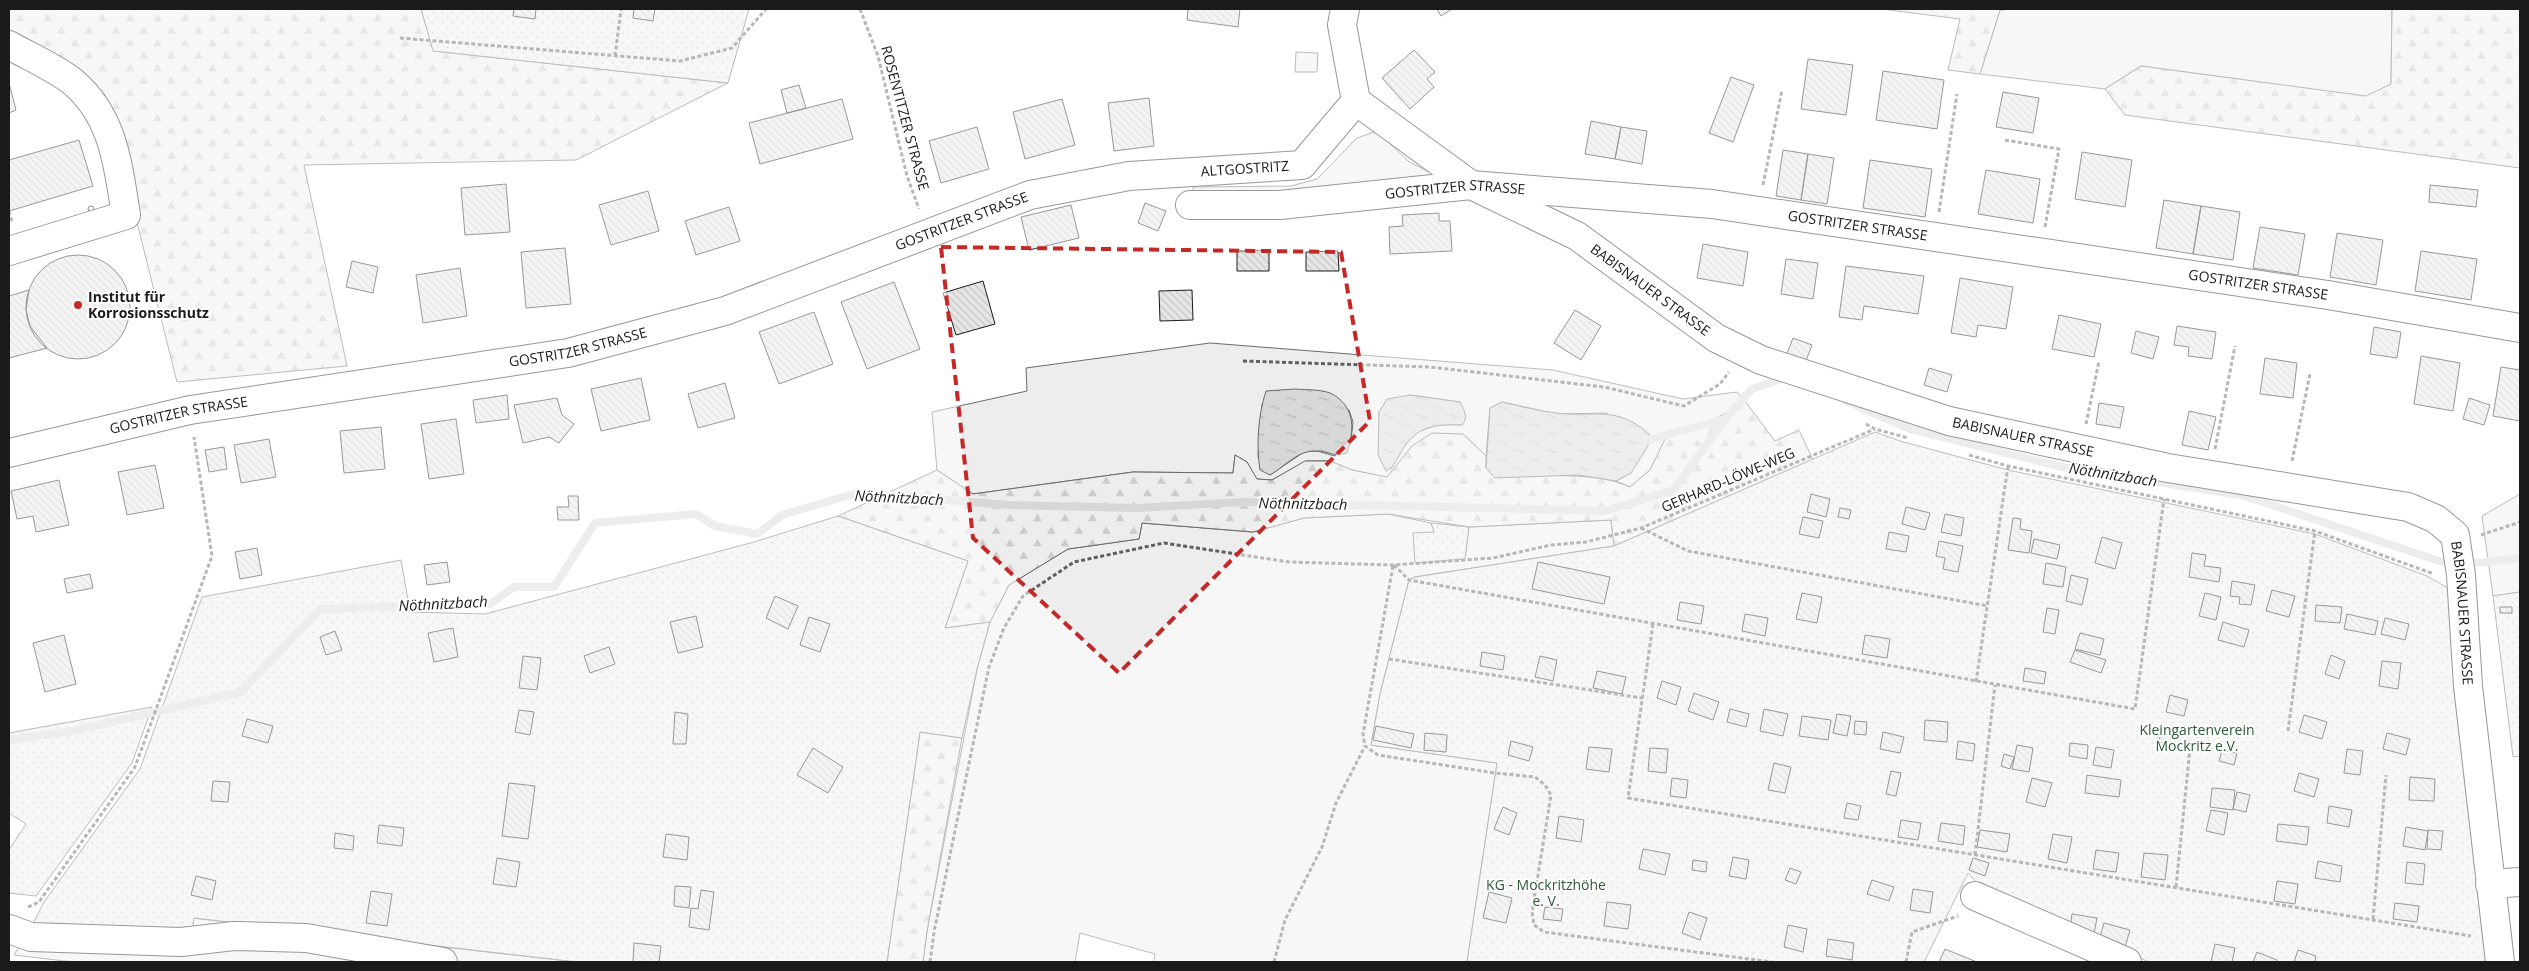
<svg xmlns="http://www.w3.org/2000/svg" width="2529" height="971" viewBox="0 0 2529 971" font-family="'Open Sans',sans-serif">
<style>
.built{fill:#ededed;stroke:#6a6a6a;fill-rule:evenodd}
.forest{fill:url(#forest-firs);stroke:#6a6a6a}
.garden{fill:url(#garden-dots);stroke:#6a6a6a}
.water{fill:url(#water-ripples);stroke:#6a6a6a}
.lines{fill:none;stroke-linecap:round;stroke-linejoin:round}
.stream{stroke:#d7d7d7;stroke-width:8}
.building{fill:url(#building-back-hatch);stroke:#1a1a1a}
.minor-casing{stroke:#1a1a1a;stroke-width:30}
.path{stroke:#5f5f5f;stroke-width:3;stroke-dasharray:4 2.5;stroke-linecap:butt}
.minor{stroke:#fff;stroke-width:28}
.marked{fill:none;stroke:#c62828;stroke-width:4;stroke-dasharray:10 6;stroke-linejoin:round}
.poi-dot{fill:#c62828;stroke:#fff;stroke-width:2}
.labels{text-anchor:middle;stroke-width:4;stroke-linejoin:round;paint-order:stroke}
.street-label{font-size:14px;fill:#1a1a1a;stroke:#fff}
.poi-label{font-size:14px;font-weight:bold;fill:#1a1a1a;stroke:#fff;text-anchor:start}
.park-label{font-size:14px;fill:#2b5a34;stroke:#fff}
.water-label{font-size:15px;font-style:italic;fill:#1a1a1a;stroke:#fff}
</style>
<defs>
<pattern id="forest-firs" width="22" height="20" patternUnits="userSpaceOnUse" patternTransform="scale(1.25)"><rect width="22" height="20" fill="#ededed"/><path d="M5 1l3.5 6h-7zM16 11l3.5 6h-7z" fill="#cbcbcb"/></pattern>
<pattern id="garden-dots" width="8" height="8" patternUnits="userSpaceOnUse" patternTransform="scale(1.25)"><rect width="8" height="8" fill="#ededed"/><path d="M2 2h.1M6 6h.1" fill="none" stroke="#cbcbcb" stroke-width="1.8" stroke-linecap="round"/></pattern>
<pattern id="water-ripples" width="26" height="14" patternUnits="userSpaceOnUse" patternTransform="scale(1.25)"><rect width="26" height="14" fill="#d7d7d7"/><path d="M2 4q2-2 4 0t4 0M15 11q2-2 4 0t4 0" fill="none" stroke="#b8b8b8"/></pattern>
<pattern id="building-back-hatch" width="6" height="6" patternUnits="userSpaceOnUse" patternTransform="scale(1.25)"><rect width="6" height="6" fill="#e6e6e6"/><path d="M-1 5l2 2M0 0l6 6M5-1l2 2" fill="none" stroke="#c5c5c5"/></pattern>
</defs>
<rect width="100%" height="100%" fill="#fff"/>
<path class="built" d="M2012,9H2392L2391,84L2366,97L2141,66L2105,89L1980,74L2000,10Z
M1296,52L1318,53L1317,72H1295Z
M1377,131L1408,161L1440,178L1293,196L1193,192V187L1291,186L1317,179L1357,138Z
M1210,343L1553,370L1683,399L1737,392L1744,400L1723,415L1701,426L1667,437L1650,470L1630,487L1616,481L1631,473L1607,413L1557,414L1502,402L1490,408L1486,456L1463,434L1412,446L1387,478L1352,470L1330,461H1306L1272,480L1256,479L1247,462L1235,455L1233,473L1133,472L973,494L937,470L932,412L1027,391L1026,368ZM1410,395L1460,402L1462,425L1440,424L1417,432L1404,445L1391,469L1380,430L1379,412ZM1262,404L1349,410L1353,422L1351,441L1335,456L1317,451L1304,452L1270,475L1258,457Z
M2520,494V592L2493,596L2482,516Z
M1388,514L1431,523L1447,559L1465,558L1469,527L1611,520L1614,546L1415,577L1409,580L1380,694L1371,745L1497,763L1467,962H1154L1155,954L1080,933L1075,962H923L927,931L977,669L990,622L1009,585L1068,549L1139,539L1142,523L1253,532L1304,518Z
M193,918L300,931L577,962H73L14,955L29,931L191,935Z"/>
<path class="forest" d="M9,9H421L434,51L728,83L576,160L304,165L347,366L177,382L105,95L9,31Z
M1882,9H2012L2000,10L1980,74L1948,70L1960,19Z
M2392,9H2520V168L2125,115L2105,89L2141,66L2366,96L2391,84Z
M1744,400L1775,441L1799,430L1813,460L1614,546L1611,520L1469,527L1388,514L1304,518L1253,532L1142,523L1139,539L1068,549L1009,585L990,622L945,628L968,561L838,516L937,470L973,494L1133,472L1233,473L1235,455L1247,462L1257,479L1272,480L1305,461H1330L1352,470L1387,477L1412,446L1432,433L1463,434L1486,456V468C1507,470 1529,473 1551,475C1580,477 1602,475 1630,487L1650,470L1666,437L1701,426L1723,415Z
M920,732L962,738L927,931L923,962H887Z"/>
<path class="garden" d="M421,9H749L728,83L433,51Z
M1875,432L1900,441L2008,470L2315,534L2427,576L2453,591L2488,962H2149L1981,887L1968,873L1924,962H1467L1497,763L1371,745L1380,694L1409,580L1415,577L1614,546Z
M838,516L968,561L945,628L990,622L977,669L962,738L920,732L887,962H577L194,918L191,936L29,931L44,902L140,769L202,597L401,560L410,612L485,614L754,542Z
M1431,523L1469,527L1465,559L1415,563L1413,533L1434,532Z
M2520,592V756L2513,757L2493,596Z
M152,707L132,763L36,896L9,893V850L26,824L9,813V733Z"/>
<path class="water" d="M1295,389C1306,390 1325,389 1334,395C1356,409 1354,431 1347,453C1330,457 1330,451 1316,451C1298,450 1284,467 1270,475L1260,470C1256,446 1258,415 1266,391Z
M1410,395L1460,402C1464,410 1469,417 1462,425C1431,424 1414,427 1399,456C1395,462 1393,468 1386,471L1378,455L1379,412L1387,399Z
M1502,402C1520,406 1538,411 1556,413C1594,418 1615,404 1649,434L1648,446L1631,473L1616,481L1578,475L1495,478L1486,468L1490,408Z"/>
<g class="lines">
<path class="stream" d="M1846,401L1910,429L2062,467L2245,496L2442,562L2477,563L2520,558
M1648,440L1725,419L1752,389L1787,377
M9,740L73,731L241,692L320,609L490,604L514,587H554L595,523L696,514L715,526L757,534L782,515L857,493L1009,505L1137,508L1242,502L1605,511L1674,490L1725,419"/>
</g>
<path class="building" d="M514,9H536L535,19L513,16Z
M634,9H655L653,21L633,18Z
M1188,9H1240L1238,27L1187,20Z
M1437,9H1452L1441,16Z
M1414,50L1435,72L1427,79L1434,87L1410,109L1382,78Z
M1808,59L1853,65L1846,115L1801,109Z
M1883,71L1944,80L1937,129L1876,120Z
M1731,77L1754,85L1733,142L1709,133Z
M9,83L16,110L9,113Z
M799,85L806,108L787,113L781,90Z
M2003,92L2039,98L2033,133L1996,127Z
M1149,98L1154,146L1114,151L1108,103Z
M842,99L853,139L760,164L749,123Z
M1062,99L1075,145L1025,159L1013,112Z
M1591,121L1621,127L1615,159L1585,154Z
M977,127L989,169L941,183L929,141Z
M1621,127L1647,131L1642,164L1615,159Z
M79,140L93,186L9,211V160Z
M1783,150L1808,154L1801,200L1776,196Z
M2082,152L2132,160L2125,207L2075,199Z
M1808,154L1834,158L1827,204L1801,200Z
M1870,160L1932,169L1925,217L1863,208Z
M1986,170L2040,179L2033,223L1978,214Z
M506,184L510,232L465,235L461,188Z
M2430,185L2478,190L2476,207L2429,202Z
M648,191L659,231L611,245L599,205Z
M2164,200L2201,206L2193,254L2156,248Z
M1145,203L1166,211L1158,231L1138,223Z
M1071,205L1079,238L1029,250L1021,217Z
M2201,206L2240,212L2233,260L2193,254Z
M88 209a3 3 0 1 1 6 0a3 3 0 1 1-6 0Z
M729,207L740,241L696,255L685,221Z
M1439,213V221H1450L1452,251L1390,254L1389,227L1403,226L1402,215Z
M2260,227L2305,234L2298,275L2253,268Z
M2337,233L2383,240L2376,285L2330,277Z
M1703,244L1748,252L1743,286L1697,278Z
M565,248L571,304L526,308L521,252Z
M1269,250V271H1237V251Z
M1338,251L1339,271H1306V252Z
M2421,251L2477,259L2471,300L2415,291Z
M26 307a52 52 0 1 1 104 0a52 52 0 1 1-104 0Z
M1786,259L1818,263L1813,299L1781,294Z
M352,261L378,267L373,293L346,287Z
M1846,266L1924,276L1918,314L1864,306L1862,320L1839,317Z
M460,268L467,316L423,323L416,275Z
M1960,278L2013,287L2006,329L1978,325L1976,337L1951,333Z
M983,281L995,324L956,335L943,293Z
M894,282L920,349L867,369L841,302Z
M29,290L26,310L30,326L47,348L9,358V296Z
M1192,290L1193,320L1160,321L1159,291Z
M1575,310L1601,326L1581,360L1554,343Z
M814,312L833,364L779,384L759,332Z
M2059,315L2101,324L2094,357L2052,349Z
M2177,326L2216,332L2212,359L2188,356L2189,347L2174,345Z
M2374,327L2401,332L2397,358L2370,354Z
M2136,331L2159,337L2153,359L2131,353Z
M1793,338L1812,345L1805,363L1786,356Z
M2421,356L2460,363L2453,411L2414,404Z
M2265,358L2297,363L2293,398L2260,394Z
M2501,367L2520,370V421L2493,416Z
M1929,368L1952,375L1947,392L1924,385Z
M641,378L650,420L601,431L591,389Z
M725,383L735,418L698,428L688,394Z
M507,395L509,419L476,423L473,400Z
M557,398L562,415L574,424L559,443L549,437L523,443L514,405Z
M2469,398L2490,405L2484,425L2463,419Z
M2099,403L2124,407L2120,428L2096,424Z
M2189,411L2216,417L2208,450L2182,445Z
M456,419L464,474L429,479L421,424Z
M381,427L385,469L344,473L340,431Z
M269,439L276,477L241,483L234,445Z
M224,447L227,469L209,472L205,450Z
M155,465L164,508L127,515L118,472Z
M59,480L69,525L36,532L33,516L17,519L11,491Z
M1811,494L1830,499L1826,517L1807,512Z
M568,496H578L579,520H558L557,507H569Z
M1906,507L1930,513L1925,530L1902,524Z
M1840,508L1851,510L1849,519L1838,517Z
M1945,514L1964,518L1961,536L1941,532Z
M1803,517L1823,521L1819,538L1799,534Z
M2013,518L2021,519L2020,529L2032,531L2029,553L2008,550Z
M1889,532L1909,536L1906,552L1886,549Z
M2102,537L2122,543L2115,569L2095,563Z
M2034,539L2060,545L2057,559L2031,553Z
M1939,541L1963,546L1958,572L1943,569L1945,558L1936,556Z
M257,548L262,575L240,579L235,552Z
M2192,553L2206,555L2204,566L2221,568L2219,582L2189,577Z
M447,562L450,582L427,585L424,565Z
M1538,562L1610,577L1604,604L1532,589Z
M2046,563L2066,567L2063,587L2043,584Z
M90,574L93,588L67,593L64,579Z
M2071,575L2088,579L2082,605L2066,601Z
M2232,581L2255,585L2251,605L2239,604L2240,597L2230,596Z
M2272,590L2295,596L2289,617L2266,611Z
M1802,593L1822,597L1817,623L1796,619Z
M2205,593L2221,597L2216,620L2199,616Z
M775,596L798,606L788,629L766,618Z
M1680,602L1704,606L1701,624L1677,620Z
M2316,605L2342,607L2340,623L2315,621Z
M2500,607H2512V613H2500Z
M2047,608L2059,610L2055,634L2043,632Z
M1745,614L1768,618L1765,636L1742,631Z
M2347,614L2378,621L2375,635L2344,629Z
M696,616L703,647L678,653L670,622Z
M809,617L830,624L820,652L800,645Z
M2385,618L2409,624L2405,640L2381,634Z
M2223,622L2249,630L2244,647L2218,640Z
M453,628L458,657L434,662L428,633Z
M335,631L342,650L326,655L320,637Z
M2080,633L2104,639L2100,655L2075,649Z
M64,635L76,684L45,692L33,643Z
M1865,635L1890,639L1887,658L1862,654Z
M609,647L615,664L590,673L584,656Z
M2075,650L2106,660L2101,673L2070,662Z
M1482,652L1505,656L1503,670L1480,666Z
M2331,655L2345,661L2339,679L2325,674Z
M523,656L541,658L537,690L519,688Z
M1540,656L1557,660L1553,681L1535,677Z
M2382,661L2401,663L2398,689L2379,686Z
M2025,668L2046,672L2044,684L2023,681Z
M1597,671L1626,677L1622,694L1593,688Z
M1662,681L1681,687L1676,705L1657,698Z
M1694,693L1719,702L1713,720L1688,711Z
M2170,695L2188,700L2184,716L2166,712Z
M1730,709L1749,714L1746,727L1727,722Z
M1764,709L1788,714L1783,736L1760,731Z
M519,710L534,712L530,735L515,732Z
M675,712L688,714L686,744H673Z
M1837,714L1851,716L1847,736L1833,733Z
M2304,715L2327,722L2322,739L2299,732Z
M1802,716L1831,720L1828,740L1799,736Z
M247,719L273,726L268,743L242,736Z
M1925,720L1948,722L1947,742L1924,740Z
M1855,721L1867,722L1866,735L1854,734Z
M1376,726L1414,734L1411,748L1373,740Z
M2162,726L2176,729L2173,745L2159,742Z
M1883,732L1904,737L1900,753L1880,749Z
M1425,733L1447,735L1446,752L1424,750Z
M2387,733L2410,739L2406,755L2383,749Z
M1511,741L1533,747L1529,761L1508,755Z
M1958,741L1975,744L1973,761L1956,759Z
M2070,743L2088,745L2087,759L2069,756Z
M2017,745L2033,748L2029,772L2012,769Z
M1589,747L1612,749L1609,772L1586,769Z
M2096,747L2114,750L2111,768L2093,765Z
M813,748L843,767L828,793L797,775Z
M1650,748L1668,749L1666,773L1648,771Z
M2347,749L2363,751L2360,775L2344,773Z
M2222,750L2237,753L2234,765L2219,761Z
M2004,754L2014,757L2010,769L2001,766Z
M1774,763L1791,767L1785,793L1768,790Z
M1891,771L1901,773L1896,796L1886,794Z
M2299,773L2319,779L2314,797L2294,791Z
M2087,775L2121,780L2119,797L2085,793Z
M2410,777L2435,779L2434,801L2409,800Z
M1672,778L1688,780L1686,798L1670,796Z
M2032,778L2052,783L2045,807L2026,802Z
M213,781L230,782L228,802L211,801Z
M509,783L535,786L528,839L502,836Z
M2212,788L2235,790L2233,810L2210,807Z
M2237,792L2250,795L2246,812L2233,809Z
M1847,803L1861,806L1858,820L1844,818Z
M2329,806L2352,810L2349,827L2327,823Z
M1503,807L1517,813L1509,835L1494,829Z
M2211,810L2228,813L2224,835L2206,831Z
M1559,816L1584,820L1581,842L1556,838Z
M1901,820L1921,823L1918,840L1898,837Z
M1941,823L1965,826L1963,845L1938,841Z
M2278,824L2309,827L2307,845L2276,841Z
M379,825L404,828L402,846L377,843Z
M2406,827L2428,831L2425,850L2403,846Z
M1980,830L2010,834L2007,852L1977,847Z
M2428,830L2443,831L2441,850L2427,849Z
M335,833L354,836L353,850L334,848Z
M666,834L689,837L687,860L663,857Z
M2053,834L2072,837L2067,863L2048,859Z
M1643,849L1670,854L1665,875L1639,869Z
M2096,850L2119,853L2116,872L2093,869Z
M2144,853L2168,855L2165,880L2141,877Z
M1733,857L1749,860L1746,879L1729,876Z
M497,858L520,862L516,887L493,884Z
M1973,858L1989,863L1985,876L1969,870Z
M1693,860L1707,862L1706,872L1692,870Z
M2318,861L2342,866L2340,882L2315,878Z
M2407,862L2425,864L2423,885L2405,883Z
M1790,868L1801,872L1796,884L1785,880Z
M196,876L216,881L212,900L191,895Z
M1872,880L1894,887L1889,901L1867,894Z
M2277,881L2298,884L2295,904L2274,901Z
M675,886L691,887L689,908L674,906Z
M1913,889L1933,892L1930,913L1910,910Z
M701,890L714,892L709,930L689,927L691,908L698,909Z
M371,891L392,894L387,926L366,923Z
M1489,892L1512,898L1506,923L1483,918Z
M1607,902L1631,905L1628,929L1604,926Z
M2395,903L2419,906L2417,922L2393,919Z
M1545,907L1563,909L1561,921L1543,919Z
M1689,912L1707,918L1700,940L1682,933Z
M2072,914L2097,918L2094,934L2070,930Z
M2104,923L2130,930L2125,947L2099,940Z
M1788,925L1807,929L1803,952L1784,947Z
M1828,939L1854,943L1852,960L1826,956Z
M634,943L661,946L659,962H633Z
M2215,944L2235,948L2232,962H2211Z
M1945,949L1977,962H1939Z
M2298,950L2316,956L2315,962H2294Z
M2257,952L2277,960L2276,962H2253Z"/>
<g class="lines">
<g class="minor-casing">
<g id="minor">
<path d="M9,45C28,56 56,68 73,82C114,117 118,165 126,215L9,251"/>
<path id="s1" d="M1356,101L1471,185L1577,236L1716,338L1761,360L1949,421L2168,468L2408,507L2436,519L2455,535L2461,575L2468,686L2500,962"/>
<path id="s2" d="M1190,205H1280L1471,185L1712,204L2328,295L2520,328"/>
<path id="s3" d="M9,453L190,410L568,353L725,311L1030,195L1129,176L1302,165L1356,101L1342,25L1345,9"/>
<path d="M2490,884L2520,882"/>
<path d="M1975,896L2127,962"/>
<path d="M9,929L31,937L181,942L234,936L306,938L443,962"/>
</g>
</g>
<path class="path" d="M860,9L878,56L907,176L919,209
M400,38L680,61L732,48L766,9
M615,56L621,9
M2005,140L2059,149L2045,227
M1763,185L1782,90
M9,211L12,222
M1939,212L1957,94
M1243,361L1430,367L1604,387L1684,406L1720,384L1729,372
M1866,424L1875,429L1908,438
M2086,424L2099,361
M2215,449L2235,346
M1969,455L2008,466L2315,531L2434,574
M2292,461L2310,374
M1641,528L1688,551L1988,606
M2481,535L2520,522
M1394,565L1409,580L2135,709L2164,499
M1393,566L1363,734L1365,746L1378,755L1495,773L1535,777L1545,785L1551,795L1532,912L1534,925L1544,932L1772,962
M1653,624L1628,798L2471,936
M1389,659L1642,698
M1976,682L2008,466
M2288,731L2315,531
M1975,855L1995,685
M2176,887L2191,738
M28,907L39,902L135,767L212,556L194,437
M2373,919L2386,775
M930,962L934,932L989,667L1004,628L1023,596L1074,562L1164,543L1289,562L1393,565L1493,558L1551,545L1586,542L1641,528L1875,429
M1274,962L1285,920L1322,847L1336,803L1365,746
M1906,962L1912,932L1958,916"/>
<use href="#minor" class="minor"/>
</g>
<path d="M0 0H2529V971H0ZM941,247L1341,252L1370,421L1119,673L973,538Z" fill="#fff" fill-opacity=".55" fill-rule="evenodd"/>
<path class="marked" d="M941,247L1341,252L1370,421L1119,673L973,538Z"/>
<circle class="poi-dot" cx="78" cy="305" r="5"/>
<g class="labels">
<g class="street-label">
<text transform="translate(905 118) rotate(75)" y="5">ROSENTITZER STRASSE</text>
<text dy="5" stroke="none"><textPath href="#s3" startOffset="1274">ALTGOSTRITZ</textPath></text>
<text dy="5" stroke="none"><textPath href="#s2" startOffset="266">GOSTRITZER STRASSE</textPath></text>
<text dy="5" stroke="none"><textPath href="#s3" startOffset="984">GOSTRITZER STRASSE</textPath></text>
<text dy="5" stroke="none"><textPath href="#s2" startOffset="671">GOSTRITZER STRASSE</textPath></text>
<text dy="5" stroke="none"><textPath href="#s2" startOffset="1076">GOSTRITZER STRASSE</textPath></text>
<text dy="5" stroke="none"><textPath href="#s1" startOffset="351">BABISNAUER STRASSE</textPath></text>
<text dy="5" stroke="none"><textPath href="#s3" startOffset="579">GOSTRITZER STRASSE</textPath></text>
<text dy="5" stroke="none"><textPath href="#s3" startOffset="174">GOSTRITZER STRASSE</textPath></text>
<text dy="5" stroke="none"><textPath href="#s1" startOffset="756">BABISNAUER STRASSE</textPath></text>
<text transform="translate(1728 480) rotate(-23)" y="5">GERHARD-LÖWE-WEG</text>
<text dy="5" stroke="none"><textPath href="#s1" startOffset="1281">BABISNAUER STRASSE</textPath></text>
</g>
<g class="poi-label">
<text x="88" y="302">Institut für<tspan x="88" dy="16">Korrosionsschutz</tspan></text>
</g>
<g class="park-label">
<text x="2197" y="735">Kleingartenverein<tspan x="2197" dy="16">Mockritz e.V.</tspan></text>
<text x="1546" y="890">KG - Mockritzhöhe<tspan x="1546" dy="16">e. V.</tspan></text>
</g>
<g class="water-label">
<text transform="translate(2113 475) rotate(9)" y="5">Nöthnitzbach</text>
<text transform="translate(899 498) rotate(3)" y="5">Nöthnitzbach</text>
<text transform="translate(1303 504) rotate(1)" y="5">Nöthnitzbach</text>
<text transform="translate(443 604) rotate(-3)" y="5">Nöthnitzbach</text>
</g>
</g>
<rect width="2529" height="971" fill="none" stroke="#1a1a1a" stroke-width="20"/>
</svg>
